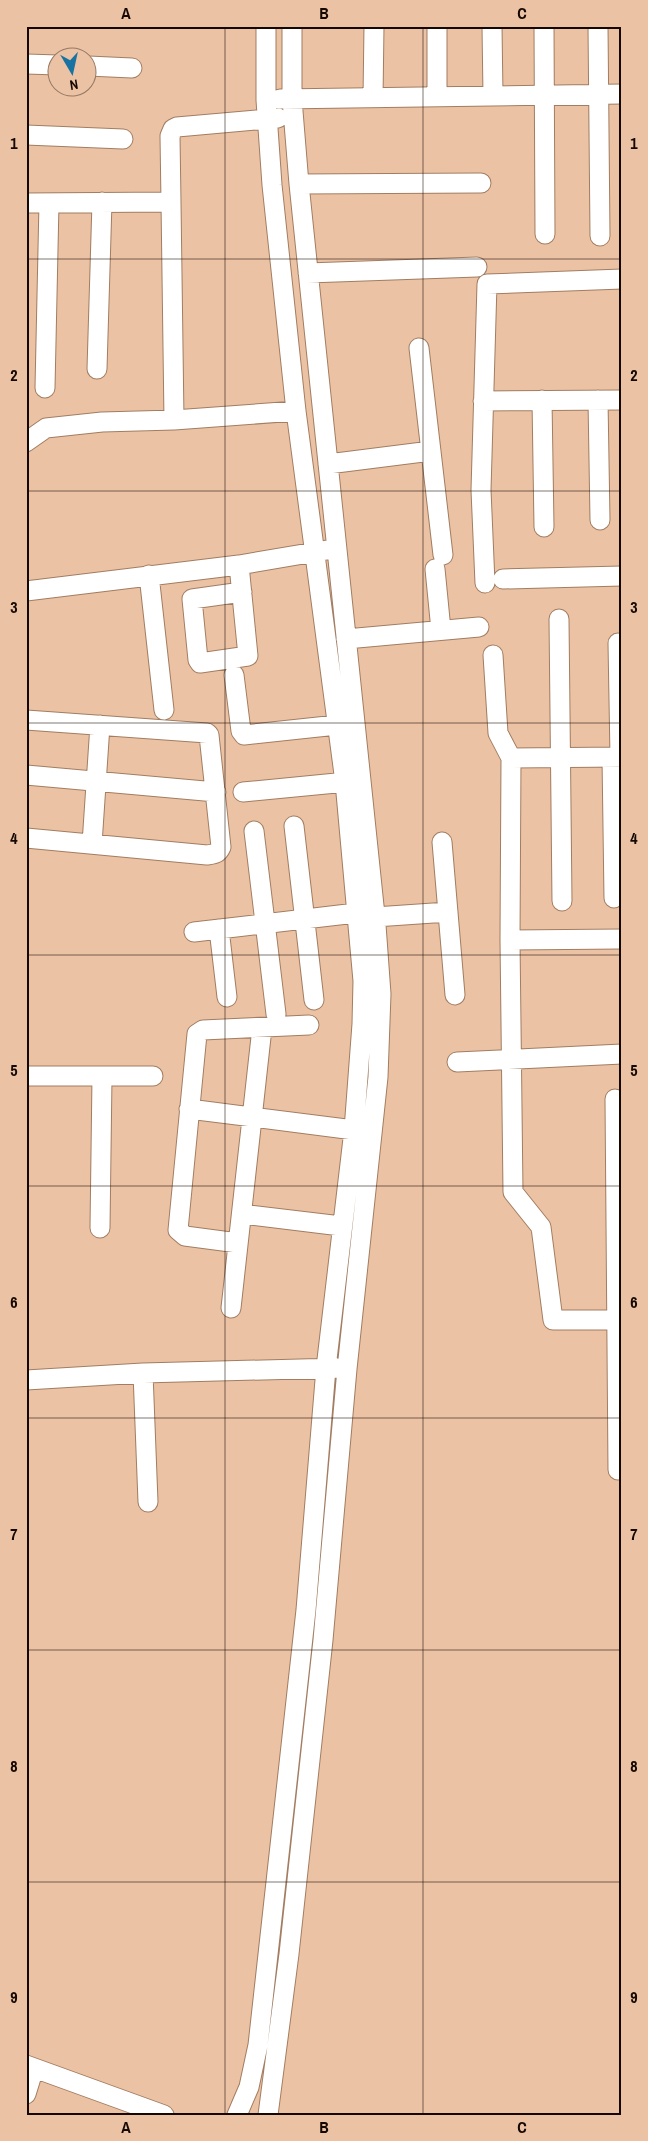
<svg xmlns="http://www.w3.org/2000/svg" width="648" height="2141" viewBox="0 0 648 2141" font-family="'Archivo Narrow',sans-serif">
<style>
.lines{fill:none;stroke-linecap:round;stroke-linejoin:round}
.minor-casing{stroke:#a27d61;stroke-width:21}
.minor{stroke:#fff;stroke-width:19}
.grid{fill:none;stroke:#150801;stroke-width:1;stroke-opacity:0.55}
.neatline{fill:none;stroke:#150801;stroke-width:2}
.grid-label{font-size:16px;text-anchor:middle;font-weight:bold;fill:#150801}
</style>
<rect width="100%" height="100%" fill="#ebc2a4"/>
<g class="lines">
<g class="minor-casing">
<path id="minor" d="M437,26V97
M492,26L493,96
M544,26L545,234
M598,26L600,236
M26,64L58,65
M88,66L132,68
M373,98L374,26
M280,99L622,94
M26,135L123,139
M299,184L481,183
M26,203L171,202L170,136L173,129L177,127L278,118
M308,273L477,267
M419,348L443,555
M97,369L102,202
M45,388L49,203
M542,400L544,527
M598,400L600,520
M483,401L622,400
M174,420L296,411
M26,442L46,428L102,422L174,420L171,202
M328,464L431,451
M239,565L248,656L200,663L198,660L192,599L242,592
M435,569L441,630
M149,575L164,710
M503,579L622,576
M485,583L481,490L487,284L622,279
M26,591L239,565L327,550
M559,619L562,901
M346,639L479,627
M618,643L620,757
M493,655L498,733L511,758L510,940
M234,675L241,731L244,735L337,725
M26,720L207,733L209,735L221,847C218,854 214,854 207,855L26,838
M612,757L614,898
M511,758L622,757
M26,775L216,792
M243,792L357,781
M294,826L314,1000
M254,831L276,1014
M442,842L455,995
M92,844L100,725
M375,917L448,912
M219,929L227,997
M194,932L356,913
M622,939L510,940L513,1192L541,1227L553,1320H622
M457,1062L622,1054
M26,1076H153
M615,1099L618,1470
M189,1109L354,1130
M242,1214L341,1226
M100,1228L102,1077
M238,1243L185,1236L178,1230L197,1034L203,1030L309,1025
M231,1308L262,1028
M143,1373L148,1502
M26,1380L143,1373L337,1368
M26,2065L164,2115
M26,2094L34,2068
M237,2115L249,2087L258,2045L306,1610L326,1368L354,1130L362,1024L363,981L345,782L296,411L272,185L266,100V26
M268,2115L289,1954L323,1640L347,1369L378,1077L381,994L376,925L299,184L292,99V26"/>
</g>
<use href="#minor" class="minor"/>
</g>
<path class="grid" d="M225,26V2115M423,26V2115M26,259H622M26,491H622M26,723H622M26,955H622M26,1186H622M26,1418H622M26,1650H622M26,1882H622"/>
<rect width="648" height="2141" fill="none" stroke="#ebc2a4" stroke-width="55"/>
<g transform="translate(72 72) rotate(171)"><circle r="24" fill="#ebc2a4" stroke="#957863"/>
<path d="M0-4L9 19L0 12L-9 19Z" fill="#1973a2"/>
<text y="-8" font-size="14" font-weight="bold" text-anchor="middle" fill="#150801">N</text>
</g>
<rect x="28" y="28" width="592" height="2086" class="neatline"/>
<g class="grid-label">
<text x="126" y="19">A</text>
<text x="324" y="19">B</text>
<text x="522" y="19">C</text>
<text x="14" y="149">1</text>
<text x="634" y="149">1</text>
<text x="14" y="381">2</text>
<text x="634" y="381">2</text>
<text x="14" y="613">3</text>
<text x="634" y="613">3</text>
<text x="14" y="844">4</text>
<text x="634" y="844">4</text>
<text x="14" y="1076">5</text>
<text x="634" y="1076">5</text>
<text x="14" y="1308">6</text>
<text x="634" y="1308">6</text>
<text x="14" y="1540">7</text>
<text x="634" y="1540">7</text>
<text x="14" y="1772">8</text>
<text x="634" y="1772">8</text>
<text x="14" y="2003">9</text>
<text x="634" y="2003">9</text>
<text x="126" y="2133">A</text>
<text x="324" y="2133">B</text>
<text x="522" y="2133">C</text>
</g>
</svg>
